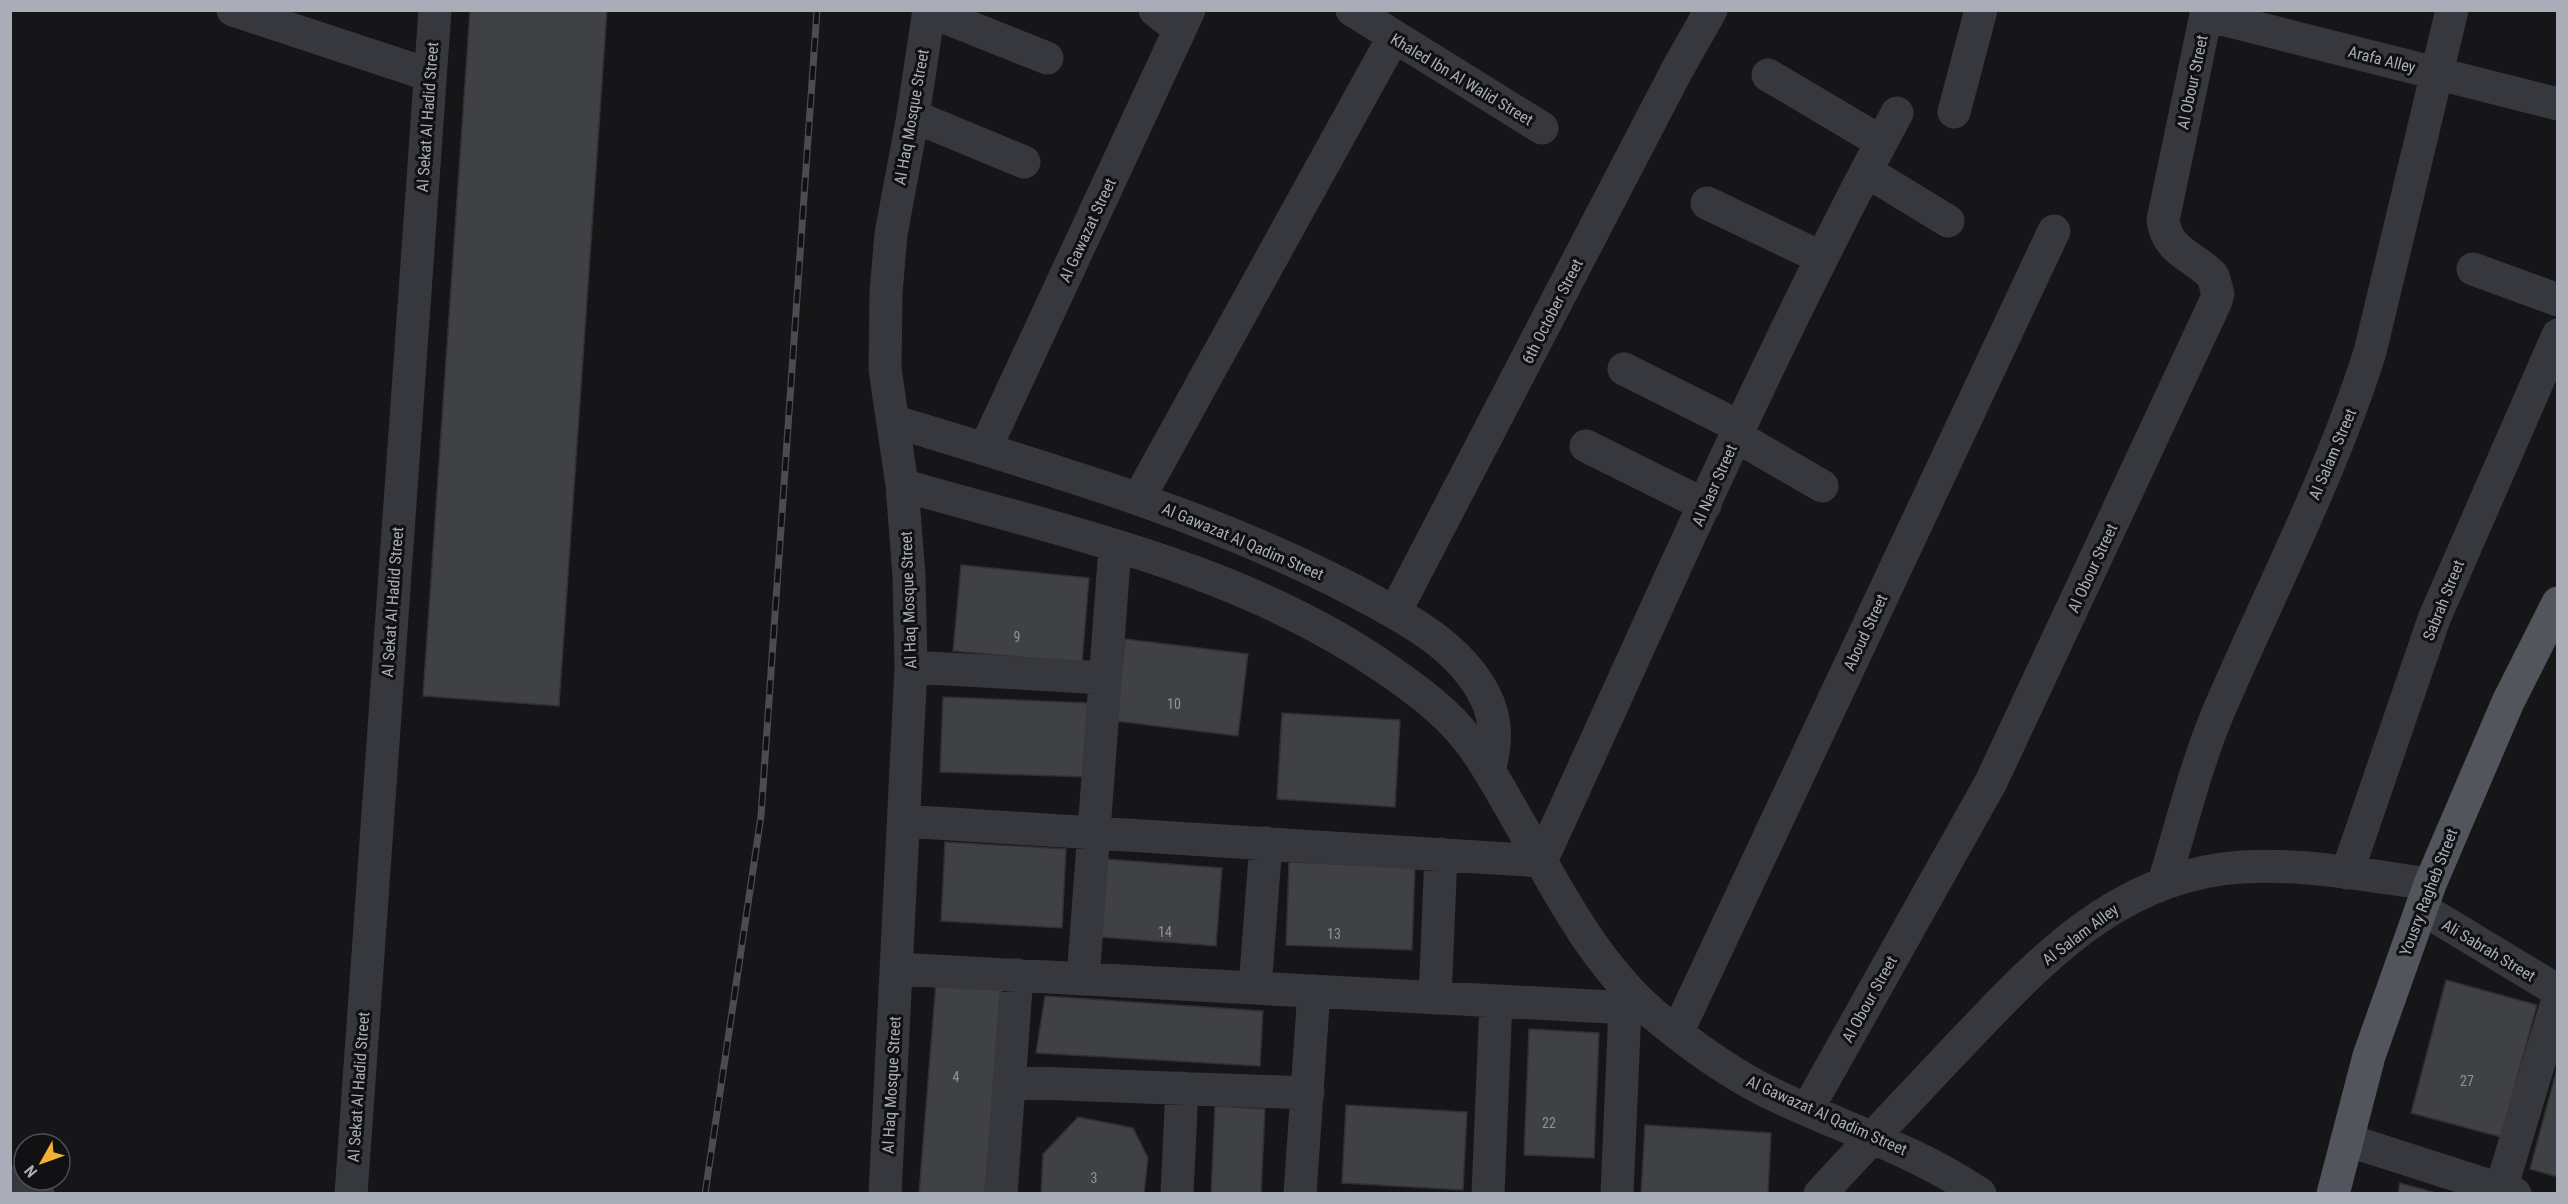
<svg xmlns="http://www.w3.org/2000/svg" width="2568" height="1204" viewBox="0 0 2568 1204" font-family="'Roboto Condensed',sans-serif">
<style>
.building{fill:#404145;stroke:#303034;stroke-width:1.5}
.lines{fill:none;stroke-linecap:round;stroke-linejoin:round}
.minor{stroke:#37383d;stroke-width:33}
.major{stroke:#53555c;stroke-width:33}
.rail-casing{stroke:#4a4c52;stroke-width:7}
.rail{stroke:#111113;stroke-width:4.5;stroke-dasharray:14;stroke-linecap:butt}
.labels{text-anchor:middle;stroke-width:6;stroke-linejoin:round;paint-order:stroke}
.number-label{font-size:14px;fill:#8e929b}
.street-label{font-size:16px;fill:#a8adb8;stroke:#111113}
</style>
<rect width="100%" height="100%" fill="#161618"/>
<path class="building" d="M470,10H607L559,706L423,696Z
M961,565L1089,578L1082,663L953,651Z
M1125,639L1248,654L1238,736L1116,721Z
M943,697L1088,703L1085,777L940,772Z
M1282,713L1400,720L1395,807L1277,799Z
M945,842L1066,849L1062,928L941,921Z
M1106,859L1222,868L1216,946L1101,937Z
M1289,862L1415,867L1412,950L1286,945Z
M2446,980L2537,1005L2501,1137L2411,1113Z
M936,982L1002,987L985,1194H919Z
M1045,996L1263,1011L1260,1066L1036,1053Z
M1529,1029L1599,1033L1594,1158L1524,1155Z
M2558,1065V1177L2530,1169Z
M1346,1105L1467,1112L1463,1190L1342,1183Z
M1215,1106L1265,1109L1261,1194H1211Z
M1078,1117L1133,1128L1148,1158L1144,1194H1041L1043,1154Z
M1645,1125L1771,1133L1768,1194H1641Z
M2400,1183L2440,1194H2398Z"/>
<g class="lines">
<path class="minor" d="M233,10L430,75
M1155,10L1179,29
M1352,10L1542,128
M929,11L1047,58
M2206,15L2558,104
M1768,75L1881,142
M1954,112L1981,10
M913,116L1024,162
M1866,171L1948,221
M1707,203L1822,258
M2473,269L2558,300
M1624,369L1740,427
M893,421C1049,469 1207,514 1353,590C1402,616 1459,644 1485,696C1498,721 1496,745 1489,771
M1736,436L1822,486
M1586,446L1705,505
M985,449L1189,10
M902,485C1068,533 1244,569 1388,670C1418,691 1447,712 1469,741C1484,760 1496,782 1508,803C1550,875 1588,957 1652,1013C1688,1043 1726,1071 1768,1092C1839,1127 1914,1149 1980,1194
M1139,498L1393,38
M1395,612L1677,70L1711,10
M911,667L1105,678
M904,821L1541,861C1657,610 1766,356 1897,113
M2347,873L2434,619L2558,335
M2164,882C2182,824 2196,764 2220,708C2271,590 2331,475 2370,352L2452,10
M2421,908L2558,991
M897,969L1648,1009
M1083,979L1115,547
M1255,988L1266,843
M1435,998L1441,854
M1677,1033L2054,231
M1009,1082L1308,1093
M1807,1110L1991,782L2215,303L2218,294L2213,276C2194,256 2167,252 2163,220L2207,10
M2347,1140L2515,1194
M10,1182L38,1194
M2501,1189L2558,999
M351,1194L435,10
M885,1194L911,667L909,576L902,485L885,369L886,293L891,234L913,116L929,10
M1001,1194L1017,975
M1177,1194L1182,1088
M1300,1194L1314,991
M1488,1194L1496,1001
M1617,1194L1625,1008
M1820,1194C1864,1146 1909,1099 1954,1051C2031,971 2105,885 2222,869C2290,860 2363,875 2430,884"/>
<path class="major" d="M2333,1194L2369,1056L2430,884L2508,702L2558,603"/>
<g class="rail-casing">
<path id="rail" d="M705,1194L761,816L817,10"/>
</g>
<use href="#rail" class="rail"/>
</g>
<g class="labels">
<g class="number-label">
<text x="1017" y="642">9</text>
<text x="1174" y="709">10</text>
<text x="1165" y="937">14</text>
<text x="1334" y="939">13</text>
<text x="956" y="1082">4</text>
<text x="2467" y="1086">27</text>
<text x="1549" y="1128">22</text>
<text x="1094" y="1183">3</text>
</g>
<g class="street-label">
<text transform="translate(2382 59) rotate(14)" y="6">Arafa Alley</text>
<text transform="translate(1462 79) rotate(31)" y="6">Khaled Ibn Al Walid Street</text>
<text transform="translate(2192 82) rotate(-78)" y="6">Al Obour Street</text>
<text transform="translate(427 117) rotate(-86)" y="6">Al Sekat Al Hadid Street</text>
<text transform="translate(911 117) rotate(-80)" y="6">Al Haq Mosque Street</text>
<text transform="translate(1087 230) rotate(-65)" y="6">Al Gawazat Street</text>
<text transform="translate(1552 311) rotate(-63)" y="6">6th October Street</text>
<text transform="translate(2332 454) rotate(-67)" y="6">Al Salam Street</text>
<text transform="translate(1714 485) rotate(-66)" y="6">Al Nasr Street</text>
<text transform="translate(1243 541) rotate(23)" y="6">Al Gawazat Al Qadim Street</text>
<text transform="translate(2092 568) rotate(-65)" y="6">Al Obour Street</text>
<text transform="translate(908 600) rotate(-92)" y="6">Al Haq Mosque Street</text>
<text transform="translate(2443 600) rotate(-68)" y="6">Sabrah Street</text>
<text transform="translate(392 602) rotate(-86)" y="6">Al Sekat Al Hadid Street</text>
<text transform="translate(1865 632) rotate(-65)" y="6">Aboud Street</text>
<text transform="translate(2428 892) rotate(-69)" y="6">Yousry Ragheb Street</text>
<text transform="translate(2080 934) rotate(-37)" y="6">Al Salam Alley</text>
<text transform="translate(2489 950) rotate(31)" y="6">Ali Sabrah Street</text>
<text transform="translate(1869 999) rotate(-61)" y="6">Al Obour Street</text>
<text transform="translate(891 1085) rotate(-87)" y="6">Al Haq Mosque Street</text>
<text transform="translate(358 1087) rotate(-86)" y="6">Al Sekat Al Hadid Street</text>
<text transform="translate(1827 1115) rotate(24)" y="6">Al Gawazat Al Qadim Street</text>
</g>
</g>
<rect width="2568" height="1204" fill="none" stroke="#a8adb8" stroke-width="24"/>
<g transform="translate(42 1162) rotate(230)"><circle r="28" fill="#111113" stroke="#4d4f55" stroke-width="1.5"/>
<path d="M0-4.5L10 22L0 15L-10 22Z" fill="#f2b134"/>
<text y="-9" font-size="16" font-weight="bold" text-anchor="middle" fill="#a8adb8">N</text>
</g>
</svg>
